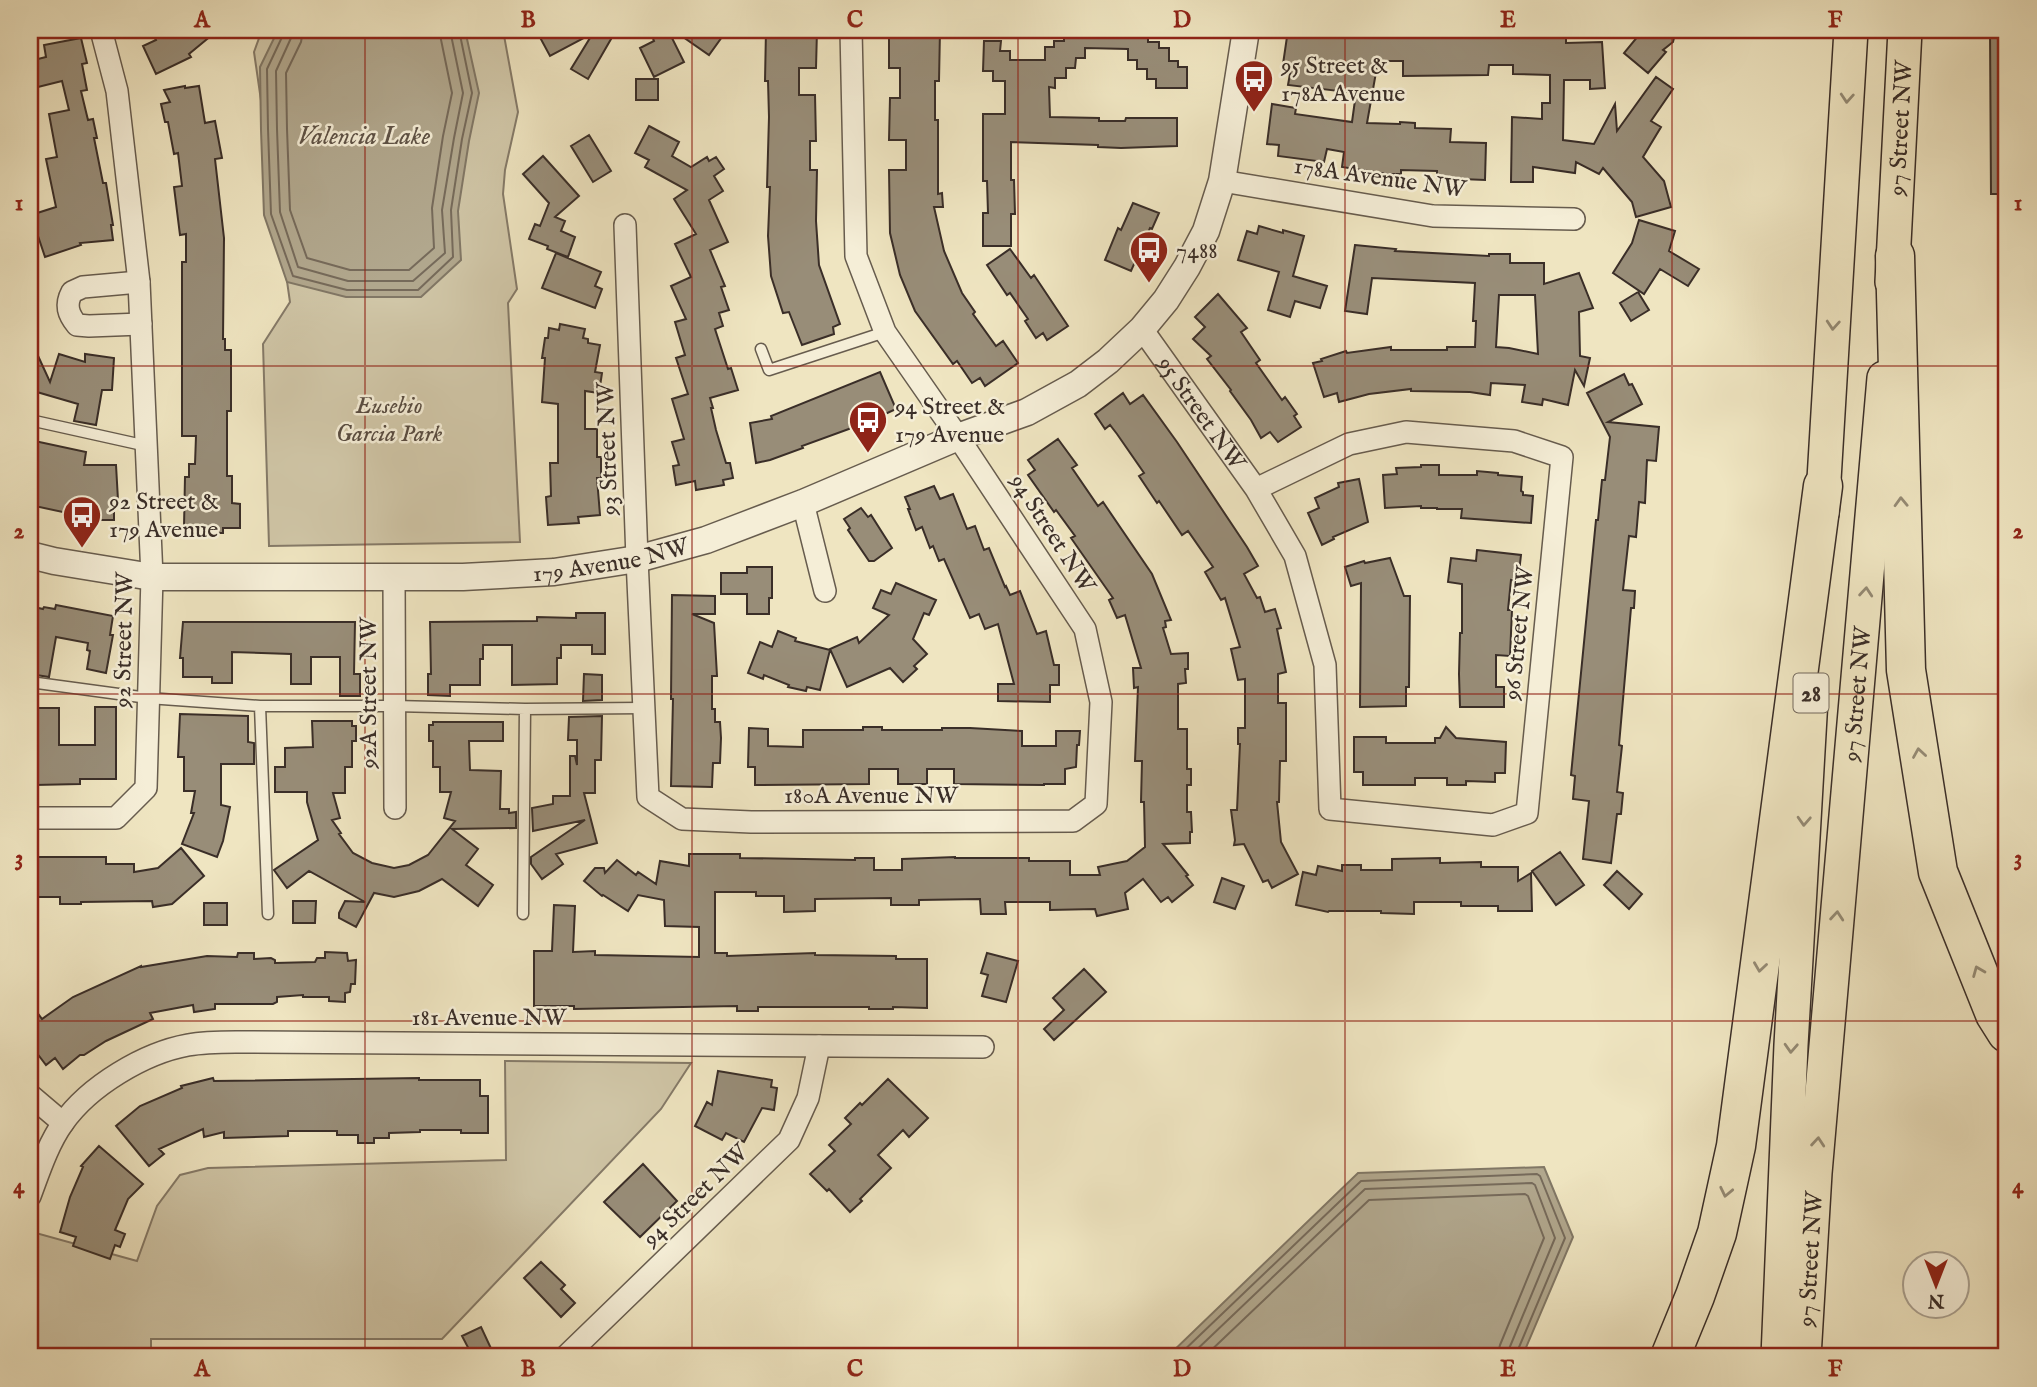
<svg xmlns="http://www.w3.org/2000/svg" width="2037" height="1387" viewBox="0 0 2037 1387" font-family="'IM FELL English',serif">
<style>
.green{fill:#d0c6a7;stroke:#857a68;stroke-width:2}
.water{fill:#b1a78d;stroke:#817765;stroke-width:2}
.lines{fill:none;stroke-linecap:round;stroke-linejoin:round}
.shore{stroke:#766a5a;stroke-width:2}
.building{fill:#988d78;stroke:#3a2e28;stroke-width:2;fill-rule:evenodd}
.service-casing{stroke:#675c4e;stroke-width:13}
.minor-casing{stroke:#675c4e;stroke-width:24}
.tertiary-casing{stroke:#675c4e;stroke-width:29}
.primary-casing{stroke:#3a2e28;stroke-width:36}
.motorway-casing{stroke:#3a2e28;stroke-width:41}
.service{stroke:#f5eed7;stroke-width:10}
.minor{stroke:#f5eed7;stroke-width:21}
.tertiary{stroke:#f5eed7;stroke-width:26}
.primary{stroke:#efe5c1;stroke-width:33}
.motorway{stroke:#efe5c1;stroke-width:38}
.oneway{stroke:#948a74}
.grid{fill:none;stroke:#8f2418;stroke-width:2;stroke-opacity:0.55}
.labels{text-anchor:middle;stroke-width:5;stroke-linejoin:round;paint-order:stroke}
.shield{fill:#f5eed7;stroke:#72685c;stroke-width:2}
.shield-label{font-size:23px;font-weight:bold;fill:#3a2e28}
.poi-label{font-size:24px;fill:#3a2e28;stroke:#f5eed7;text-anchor:start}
.street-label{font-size:24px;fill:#3a2e28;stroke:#f5eed7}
.park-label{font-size:24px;font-style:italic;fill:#584c41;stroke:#f5eed7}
.water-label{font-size:26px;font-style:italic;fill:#5e5246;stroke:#f5eed7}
.neatline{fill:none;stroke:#8f2418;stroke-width:2.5}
.grid-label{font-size:23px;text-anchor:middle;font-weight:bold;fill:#8f2418}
</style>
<rect width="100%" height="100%" fill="#efe5c1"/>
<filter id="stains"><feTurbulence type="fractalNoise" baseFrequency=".00286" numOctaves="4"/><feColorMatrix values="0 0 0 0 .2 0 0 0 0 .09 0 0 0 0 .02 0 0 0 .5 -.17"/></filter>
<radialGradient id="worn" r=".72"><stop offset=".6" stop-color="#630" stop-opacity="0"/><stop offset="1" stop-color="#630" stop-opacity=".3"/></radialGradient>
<path class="green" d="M262,30H503L518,112L505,170L503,194L517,289L508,303L520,542L269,546L263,344L290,302L254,52Z
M505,1061L691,1063L661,1109L442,1339H151V1357H30V1268L34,1263L36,1233L137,1261L157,1206L180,1175L208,1168L506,1160Z"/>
<path class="water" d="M278,30H465L479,93L469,141L458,211L461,260L421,297H346L287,282L264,215L261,130L260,67Z
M1544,1167L1573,1237L1522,1357H1167L1358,1173Z"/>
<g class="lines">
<path class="shore" d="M284,30L283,35L267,69L268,129L271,214L293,276L347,290H418L453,257L451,210L462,139L472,93L459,30
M293,30L291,38L276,71L277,129L280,212L298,267L348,281H413L445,253L442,210L454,138L463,93L450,30
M303,30L301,42L286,73L287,129L290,210L307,258L350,270H409L434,248L432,208L443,136L452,93L439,30
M1177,1357L1361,1181L1537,1174L1540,1176L1565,1238L1517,1352V1357
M1189,1357L1365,1189L1532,1183L1535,1185L1555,1238L1509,1349L1508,1357
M1204,1357L1369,1200L1525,1194L1528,1196L1544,1238L1500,1345L1497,1357"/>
</g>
<path class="building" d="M151,30H218L189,54L191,57L156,74L143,46L156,40Z
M536,30H598L597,31L611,39L588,79L571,69L593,33L550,56Z
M665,30H668L684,62L654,77L640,48L654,41L652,36Z
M673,30H727L709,55Z
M766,30H817L816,68H799V95H815L816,141H810V170H817L816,221L819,265L840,324L833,327L834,334L802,345L789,312L783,313L771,276L768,236L770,187H767L769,117L768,81H765Z
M889,30H940L939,81H935V120H938V194L942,193L943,207H934L944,251L962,293L975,312L973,314L996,346L1003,341L1018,363L985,386L980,378L972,383L957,361L953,364L915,311L900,275L890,233L889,170H906V140H889L890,98H900V68H889Z
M1064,30H1148V42H1159V48H1169V61H1178V67H1187V88H1156V79H1147V69H1137V60H1128V49L1085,48V58H1076L1075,68H1066V78H1055V88L1049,87L1050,117L1099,118V121H1125L1126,118H1177V146L1121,148L1098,147V145L1011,142V180H1014L1015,214H1011V246H983V213H988L987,181H983V114H1005V81H993V71H983L984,41H1001L1000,51H1010V60H1045V47H1054V41H1064Z
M1288,30H1566V43L1602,42L1605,88L1590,89V80H1564L1563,140L1594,144L1615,104L1617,131L1656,77L1673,89L1651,121L1661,127L1643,157L1664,181L1671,207L1636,217L1632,202L1603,168L1599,174L1576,162L1575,173L1533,167V182H1511L1512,117L1542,119V103H1550V75L1513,74V65H1489L1488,75L1403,76V61H1378L1367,123L1400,124V122L1415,123V128L1451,129L1450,142L1486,143L1485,180L1437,178V171L1401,170V174H1387L1342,167L1344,152L1327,149L1324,162L1278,156L1279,145L1267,144L1272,104L1296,108L1295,114L1352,122L1356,93L1288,85L1291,68L1283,67V64Z
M1643,30H1676L1673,42L1663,50L1666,52L1648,73L1624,53Z
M1990,30H2007V194H1991Z
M81,38L87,63L82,64L87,90L81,91L88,120L93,119L97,138H94L103,183H106L113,225H111L113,240L80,243L81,245L45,257L31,215L56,207L46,159L57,157L49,114L69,110L62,81L30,89V61L46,57L44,45Z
M636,79H658V100H636Z
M185,86V88L199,86L205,123L215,121L222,158L215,159L224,238L223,339H225V350H231V411H227V476H232V503L240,504V528H223V533H203V528L184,527L185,477H189V464H195L196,436H182V262H186V234L180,235L174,187L182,186L178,153L174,154L168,122H165L161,104L170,102L164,90Z
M649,126L679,142L672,156L691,167L707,157L709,161L716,157L724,169L714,176L723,191L709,200L728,242L710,250L725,286L721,287L729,310L719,313L723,326L715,329L728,369L731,368L738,390L710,398L713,408H711L716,430L726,463H730L733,478L723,480L724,485L696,490L695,481L676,485L673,466L679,465L672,442L684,439L672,399L688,394L676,358L685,355L675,322L686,319L671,286L691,277L675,244L696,234L674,199L687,190L645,167L649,160L635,153Z
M589,135L611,171L593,182L571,146Z
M543,156L579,196L555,217L565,221L561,231L575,237L568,257L547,249L548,246L529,239L535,224L540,226L549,203L523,174Z
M1133,203L1159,213L1152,229L1150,228L1131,271L1105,260L1118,228L1121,230Z
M1639,220L1675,231L1669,251L1699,269L1688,286L1660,269L1644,294L1613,273L1632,243Z
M1259,226L1283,233V230L1304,236L1293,276L1327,286L1320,308L1295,301L1290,317L1268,310L1279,272L1238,260L1247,231L1257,234Z
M1355,245L1396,249L1395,251L1489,256V254H1510V263H1544V284L1579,273L1593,308L1579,312L1580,356L1590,358L1584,386L1575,370L1568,405L1543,399L1542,405L1522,402L1525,385L1491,383L1490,395L1470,392L1411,391V389L1369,394L1339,402L1337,393L1324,397L1313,363L1322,361L1321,359L1346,351L1347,353L1391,347V350H1447V347H1475L1476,321H1473L1475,283L1372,278L1367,314L1345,311ZM1499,295H1535L1538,354L1509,348L1496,347Z
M1010,249L1031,278L1034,275L1068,326L1047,340L1043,333L1036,338L1025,321L1028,319L1010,293L1007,295L987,265Z
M556,253L601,272L595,286L602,289L595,308L542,288Z
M1638,292L1649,310L1631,321L1620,303Z
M1218,294L1247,328L1241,332L1260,360L1256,363L1282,400L1285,397L1297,414L1294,416L1301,427L1278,442L1270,432L1261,438L1251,420L1230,391L1231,390L1207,359L1211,356L1193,339L1205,327L1195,317Z
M560,324L585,329L583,338L588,339V343L600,345L595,372L602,373L599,393L585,391V429H597V457H601V478H597L600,515L578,517L579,523L548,525L546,497L551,496L550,463H558V404L542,402L545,358H542L545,338H548L549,328L559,330Z
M59,354L85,362V354L114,358L112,390H102L96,425L74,421L78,404L30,390L39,358L50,382Z
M880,372L896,409L868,422L802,446L803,448L770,460L756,463L750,423L772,419L771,416Z
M1624,374L1629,385L1632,384L1642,404L1608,422L1659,427L1656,461L1647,460L1645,503L1639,502L1636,537L1629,536L1623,590L1635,591L1634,608H1631L1619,745L1622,746L1617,792L1623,793L1621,814H1617L1611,863L1583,859L1589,801L1573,799L1575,776L1571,775L1596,520H1598L1602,480H1605L1610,437L1587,393Z
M1123,393L1130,404L1143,395L1177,442L1247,547L1258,566L1244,574L1257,598L1260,597L1265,612L1275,609L1281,628L1277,629L1286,672L1278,674V703H1286V761H1280L1279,802H1277L1281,842L1298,874L1272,888L1268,880L1263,882L1244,844L1234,845L1235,840L1231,810H1237L1240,744H1238V728H1245V679L1238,680L1231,649L1240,647L1225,598L1221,600L1205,572L1213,567L1188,531L1182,535L1159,501L1157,503L1139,476L1144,473L1117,434L1110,425L1105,429L1095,414Z
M1058,439L1077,465L1072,468L1098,506L1103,502L1152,574L1171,620L1165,621L1166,627L1163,628L1171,654L1188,653V669H1185L1186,683L1178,684V729H1187V769H1191V785H1187V812H1191L1192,832H1190V843L1163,844L1188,875L1186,876L1193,885L1172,902L1168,897L1161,902L1143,879L1125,893L1128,909L1097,916L1095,909L1050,910V902H1005L1006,914H981L980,899L919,900V905H891V898L815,899V911L784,912V896H756V892H715V953H727V956L815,953V955L896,956V959H927V1008L893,1007V1009H869V1007H758V1011H737V1006L574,1009V1006H534V951H552L554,905L575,906L573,952L595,951V955L699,957V927L665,926L664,900L638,895L628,911L603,895L602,896L584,881L595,868H604L605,873L617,860L636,875L638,872L656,884L660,861L689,866V854H740V858L804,859L855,860V858H874V870H902V859L955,857V858H1029V861H1070V875H1100L1098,867L1127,861L1145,847L1144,802H1141L1142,761H1135L1138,687L1134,688L1133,668H1141L1125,615L1117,618L1109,600L1113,598L1071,538L1075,536L1056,510L1054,512L1028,475L1035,470L1028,460Z
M30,440L86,452L84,465H116L118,500H114V520H91V518L30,505Z
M1421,465H1439V475H1477V471L1498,473V475L1522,477L1521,491L1523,492V495L1533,496L1531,523L1461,518L1462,509H1437V508H1421V506L1385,508L1383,475L1397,474L1396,468L1421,467Z
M1359,479L1368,522L1333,537L1334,539L1322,545L1308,513L1319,508L1315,498L1339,487L1338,483Z
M934,486L940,499L953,494L967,529L975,526L984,550L989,548L1005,587L1006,586L1010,595L1020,591L1037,634L1046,631L1054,665H1059V685H1050V702L998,701V684H1014L998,624L985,629L979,614L970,618L944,559L939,561L933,546L930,548L922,527L916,530L908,509H910L905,497Z
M861,508L868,517L871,515L892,548L874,561H869L848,530L850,528L844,519Z
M1477,550L1521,555L1518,581L1511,580L1508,610H1512L1510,656L1496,655V687H1504V707H1460L1459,674L1460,633H1462V584L1448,582L1451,558L1476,561Z
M1390,558L1404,596H1410L1409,687H1406V706L1360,707L1361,583L1351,586L1345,567L1364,561L1365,563Z
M747,567H772V598H769V614H747V594H721V573H747Z
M896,583L936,600L929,615L924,613L913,639L927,654L914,666L917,669L903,682L890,668L847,687L830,649L857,637L859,643L889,615L873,608L881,590L891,594Z
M672,595L715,596V614H692L714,623L717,676H712V709H715V722H720L721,738L720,763H713L712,787L671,786L673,699H671Z
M56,605L113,616L110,635H113L106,673L87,669L90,651L87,650L88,643L56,637L49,677L30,674V606L43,609L44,607L55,609Z
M576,613H605V654H592V645H561V658H557V684L512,685V645H483V659H480V685H450V696L428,695V674H431L430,622L537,621V617L576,618Z
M183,622H355L354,674H360V696H340V657H311V684H291V654L232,652V683H212V677H183V658H180Z
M778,631L796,638L795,641L830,650L820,690L807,687L806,691L788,687L789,685L764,675L763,679L748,673L760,642L772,647Z
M584,674L602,675V700L583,701Z
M95,707H116V779H80V784L35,785V773H32V749H37V708H59V745H95Z
M180,714L248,716V742L254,743V764H221V805L230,807L223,841L217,857L182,844L194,813H191L195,791H184V757H178Z
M602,716L601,760H595V793H584L597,843L556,854L563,864L542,879L531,864V857L585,820L533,831L532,808L553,804V796H570V756H575L577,765V740H568L569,717Z
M312,721H352V726H356V741H352V767H345V793H333L340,818L332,820L341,833L339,834L353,853L372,863L394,868L409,865L428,855L455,821L444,818L451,792H440V767H433V741H429V725H433V722H503V741H469L470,770L501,771L500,809H509V813L516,812V828L452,829L478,849L466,865L493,885L478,906L442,879L419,891L394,897L374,893L356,927L339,918V913L345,901L365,902L309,871L287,888L274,870L318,840L307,802V792H275V767H285V748L313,747Z
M863,727H882V730H942V728H970L1022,731V746H1056V731H1080L1079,745H1077L1076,767L1065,769V784H1044V785L954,784V769H927V784H898V769H869V784L755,785V767H748L749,728L768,729V746L803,747V730H863Z
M1446,727L1456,738L1506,742L1505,773H1495V782L1466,781V785H1447V778H1415V785H1363V772H1354V737H1386V743H1435V738H1440Z
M181,848L204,876L172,904L153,907L152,901L81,902V904H60V897H37L36,857H106V864H134V872L158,868Z
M1560,852L1584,885L1556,905L1532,871Z
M1440,858V863L1481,862V867H1518V881L1531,873L1532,911H1498V906H1461V902H1414V914L1381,913V911H1329L1328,912L1296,905L1303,872L1316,875L1318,866L1342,871V865H1361V870H1392V859Z
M1617,871L1642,894L1629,909L1604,885Z
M1222,878L1244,886L1235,909L1214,902Z
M293,901H316L315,923H293Z
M204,903H227V925H204Z
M325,952L347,953L348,961L356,960L355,984H351L350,992L345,993V1002L329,1001V997H303V995L277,997V1002L273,1004H215V1009L194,1012L193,1005L150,1013L153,1019L106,1041L84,1055H80L63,1069L55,1058L46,1065L30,1044V1023L39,1015L42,1019L73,997L141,966V967L207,956L237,957L238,953H254V959L271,958L275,960V963L315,962L317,958H325Z
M987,953L1018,961L1006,1002L982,996L988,975L981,973Z
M1084,969L1106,992L1054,1040L1044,1029L1064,1010L1053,998Z
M718,1071L772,1080L771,1087L777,1088L774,1110L762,1108L744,1142L726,1133L722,1140L695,1126L707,1102L712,1105Z
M213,1078L214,1081L419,1078V1080H480V1096H488V1133H461V1130H420V1132L389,1133V1138H374V1143H358V1135H337V1131H288V1136L224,1138V1132L204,1137L203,1129L159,1149L164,1154L149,1166L116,1126L140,1106L182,1088L181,1086Z
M888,1079L928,1118L909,1137L903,1130L878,1155L891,1168L860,1199L862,1201L850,1212L829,1189L827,1191L810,1174L835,1151L829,1145L851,1124L845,1118L860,1103L862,1105Z
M99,1146L143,1184L128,1199L115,1230L125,1234L120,1247L115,1245L110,1259L73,1246L76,1237L60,1232L70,1197L83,1167L81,1166Z
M643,1164L677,1201L640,1237L604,1202Z
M541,1262L565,1285L561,1289L575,1303L561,1317L524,1278Z
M481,1327L495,1357H473L462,1336Z"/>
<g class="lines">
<g class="service-casing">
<path id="service" d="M761,349L769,370L885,332
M30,420L147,446
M30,682L148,698L260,706H394L525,709L643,708
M260,706L268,914
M523,914L525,709"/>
</g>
<g class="minor-casing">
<g id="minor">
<path d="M1222,181L1433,216L1574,219"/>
<path d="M625,225L637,559L648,797L682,819L751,822L1073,821L1096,804L1101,702L1085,629L958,437L885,332L856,256L851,30"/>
<path d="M139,282L83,287L72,292C65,305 68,314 77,325L89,326L141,324"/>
<path id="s1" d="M1142,329L1256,489L1295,556L1325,665L1330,809L1493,825L1527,813L1562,457L1514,441L1406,432L1349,444L1256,489"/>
<path d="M803,503L825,591"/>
<path d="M394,578L395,808"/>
<path d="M30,818H116L146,788L152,577L139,282L117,91L101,30"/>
<path d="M30,1095L63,1123"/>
<path d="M30,1196C39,1172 48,1144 63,1123C89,1086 144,1053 188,1045C209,1041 231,1042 252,1042L983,1047"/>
<path d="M565,1357L789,1140L808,1098L819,1046"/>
</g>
</g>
<g class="tertiary-casing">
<g id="tertiary">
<path id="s2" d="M30,555L54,561L152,577H463L554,572L637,559L706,540L803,503L958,437L1027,412L1078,384L1108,361L1142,329L1166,300L1187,267L1206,231L1222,181L1246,30"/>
</g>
</g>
<g class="primary-casing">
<g id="primary">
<path id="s3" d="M1892,282L1905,30"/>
<path d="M1822,513L1851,30"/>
<path d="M1778,1357L1791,1045L1811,699"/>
<path id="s4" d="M1804,1357L1815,1173L1884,378"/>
</g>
</g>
<g class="motorway-casing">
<path id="motorway" d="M1895,256L1906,670L1938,872L1995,1014L2007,1033
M1670,1357L1695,1296L1717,1233L1736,1146L1823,486"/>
</g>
<use href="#service" class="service"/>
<use href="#minor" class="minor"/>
<use href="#tertiary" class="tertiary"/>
<use href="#primary" class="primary"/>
<use href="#motorway" class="motorway"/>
</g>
<defs><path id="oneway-chevron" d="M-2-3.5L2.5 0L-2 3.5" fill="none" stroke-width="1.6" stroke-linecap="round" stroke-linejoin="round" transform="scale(1.75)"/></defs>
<g class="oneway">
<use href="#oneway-chevron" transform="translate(1847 98) rotate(94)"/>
<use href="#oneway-chevron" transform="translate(1833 325) rotate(94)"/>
<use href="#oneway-chevron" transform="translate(1901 502) rotate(-92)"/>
<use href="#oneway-chevron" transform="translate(1866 592) rotate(-85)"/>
<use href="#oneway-chevron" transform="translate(1919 753) rotate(-99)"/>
<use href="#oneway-chevron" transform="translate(1804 821) rotate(93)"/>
<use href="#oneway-chevron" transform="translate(1837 916) rotate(-85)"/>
<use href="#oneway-chevron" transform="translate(1760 967) rotate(98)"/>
<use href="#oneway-chevron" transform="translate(1978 971) rotate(-112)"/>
<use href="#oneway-chevron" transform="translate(1791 1048) rotate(93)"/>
<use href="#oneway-chevron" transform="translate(1818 1142) rotate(-85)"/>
<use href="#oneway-chevron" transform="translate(1726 1192) rotate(102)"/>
</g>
<path class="grid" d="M365,30V1357M692,30V1357M1018,30V1357M1345,30V1357M1672,30V1357M30,366H2007M30,694H2007M30,1021H2007"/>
<defs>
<g id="bus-pin" transform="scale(2.0125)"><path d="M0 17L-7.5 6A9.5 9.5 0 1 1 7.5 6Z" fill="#8f2418" stroke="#f5eed7"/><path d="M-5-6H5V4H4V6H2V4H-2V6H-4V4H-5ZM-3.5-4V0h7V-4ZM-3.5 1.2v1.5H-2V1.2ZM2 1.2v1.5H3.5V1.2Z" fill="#fff"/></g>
</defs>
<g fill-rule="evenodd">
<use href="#bus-pin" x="1254" y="79"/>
<use href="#bus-pin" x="1149" y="250"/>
<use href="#bus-pin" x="868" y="420"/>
<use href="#bus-pin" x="82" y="515"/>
</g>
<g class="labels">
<rect class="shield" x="1793.5" y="673.5" width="35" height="39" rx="5"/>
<g class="shield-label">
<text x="1811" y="701">28</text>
</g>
<g class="poi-label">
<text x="1281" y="73">95 Street &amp;<tspan x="1281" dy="28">178A Avenue</tspan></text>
<text x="1176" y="258">7488</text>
<text x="895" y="414">94 Street &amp;<tspan x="895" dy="28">179 Avenue</tspan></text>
<text x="109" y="509">92 Street &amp;<tspan x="109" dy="28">179 Avenue</tspan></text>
</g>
<g class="street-label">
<text dy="8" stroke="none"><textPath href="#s3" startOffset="154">97 Street NW</textPath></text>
<text transform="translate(1380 177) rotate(8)" y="8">178A Avenue NW</text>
<text dy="8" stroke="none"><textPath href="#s1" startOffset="103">95 Street NW</textPath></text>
<text transform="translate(607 449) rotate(-92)" y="8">93 Street NW</text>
<text transform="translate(1053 533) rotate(57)" y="8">94 Street NW</text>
<text dy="8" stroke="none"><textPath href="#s2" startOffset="584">179 Avenue NW</textPath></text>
<text transform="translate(1518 633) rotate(-84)" y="8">96 Street NW</text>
<text transform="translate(123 640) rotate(-89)" y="8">92 Street NW</text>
<text transform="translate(368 693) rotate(-90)" y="8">92A Street NW</text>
<text dy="8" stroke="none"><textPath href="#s4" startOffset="665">97 Street NW</textPath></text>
<text x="871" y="803">180A Avenue NW</text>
<text x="489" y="1025">181 Avenue NW</text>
<text transform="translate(695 1195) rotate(-44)" y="8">94 Street NW</text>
<text dy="8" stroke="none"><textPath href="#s4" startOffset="98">97 Street NW</textPath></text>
</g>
<g class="park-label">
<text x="389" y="413">Eusebio<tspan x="389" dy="28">Garcia Park</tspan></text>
</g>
<g class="water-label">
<text x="364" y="144">Valencia Lake</text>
</g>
</g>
<rect width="2037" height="1387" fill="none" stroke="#efe5c1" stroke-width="77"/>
<g transform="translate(1936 1285) rotate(180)"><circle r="33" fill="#f5eed7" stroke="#aaa191" stroke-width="2"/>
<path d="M0-5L12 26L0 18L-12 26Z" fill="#8f2418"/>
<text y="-10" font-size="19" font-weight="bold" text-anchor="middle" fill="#3a2e28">N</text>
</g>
<rect x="38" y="38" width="1960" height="1310" class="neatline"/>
<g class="grid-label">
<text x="202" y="27">A</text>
<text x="528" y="27">B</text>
<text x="855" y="27">C</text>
<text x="1182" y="27">D</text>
<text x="1508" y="27">E</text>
<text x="1835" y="27">F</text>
<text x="19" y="210">1</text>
<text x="2018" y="210">1</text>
<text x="19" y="538">2</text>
<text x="2018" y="538">2</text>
<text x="19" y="865">3</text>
<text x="2018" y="865">3</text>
<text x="19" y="1193">4</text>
<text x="2018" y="1193">4</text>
<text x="202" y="1376">A</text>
<text x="528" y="1376">B</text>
<text x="855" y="1376">C</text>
<text x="1182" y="1376">D</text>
<text x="1508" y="1376">E</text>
<text x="1835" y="1376">F</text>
</g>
<rect width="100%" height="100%" filter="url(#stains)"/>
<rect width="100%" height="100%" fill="url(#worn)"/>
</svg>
